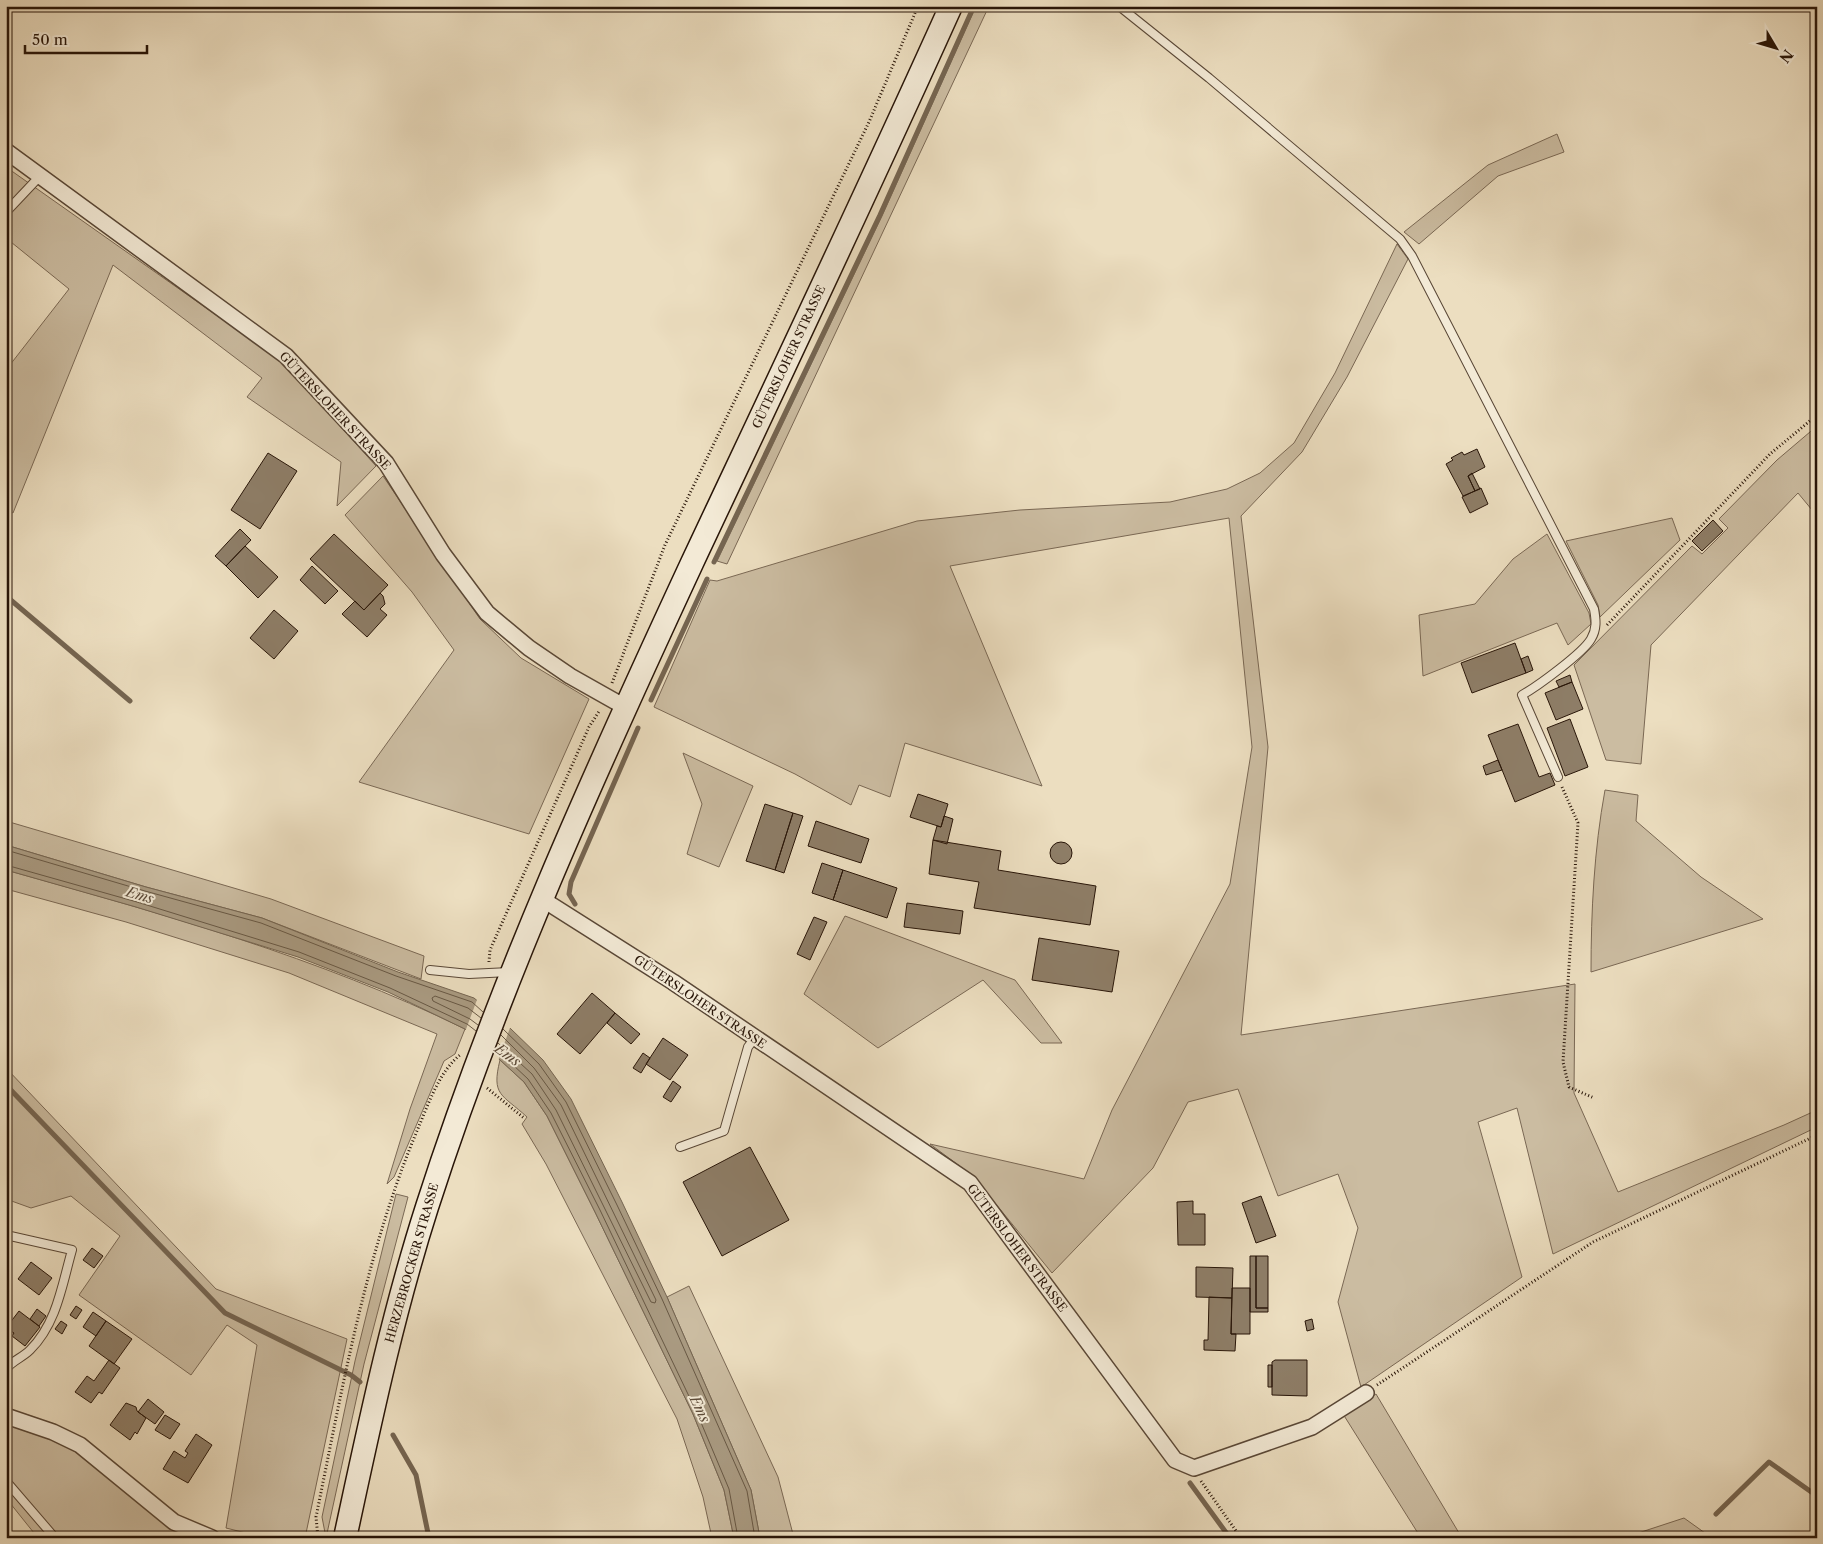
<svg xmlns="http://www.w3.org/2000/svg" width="1823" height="1544" viewBox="0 0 1823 1544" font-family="'Libre Caslon Text',serif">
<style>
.green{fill:#cbbca1;stroke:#7a6854}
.water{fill:#a99a81;stroke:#756551}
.pier{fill:#ecdec0}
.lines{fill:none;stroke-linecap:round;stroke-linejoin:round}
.shore{stroke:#685844;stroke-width:1}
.stream{stroke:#756551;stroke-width:5}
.building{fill:#8e7e68;stroke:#281508}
.service-casing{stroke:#594736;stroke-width:10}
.minor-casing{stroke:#594736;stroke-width:18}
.secondary-casing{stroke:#281508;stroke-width:25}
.path{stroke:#281508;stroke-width:3;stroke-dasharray:1 2.5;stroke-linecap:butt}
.service{stroke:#f3ead6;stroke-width:8}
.minor{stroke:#f3ead6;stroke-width:15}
.secondary{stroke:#f3ead6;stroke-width:22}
.labels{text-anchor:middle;stroke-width:4;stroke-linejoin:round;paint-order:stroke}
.street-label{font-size:12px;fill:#281508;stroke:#f3ead6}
.water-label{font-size:14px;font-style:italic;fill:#5c4a38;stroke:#f3ead6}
</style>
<rect width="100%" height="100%" fill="#ecdec0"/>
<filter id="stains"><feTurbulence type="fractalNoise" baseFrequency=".004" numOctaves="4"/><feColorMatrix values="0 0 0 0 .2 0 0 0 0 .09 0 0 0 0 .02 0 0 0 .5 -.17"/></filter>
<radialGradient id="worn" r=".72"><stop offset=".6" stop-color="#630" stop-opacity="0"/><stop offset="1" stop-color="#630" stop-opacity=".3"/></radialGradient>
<path class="green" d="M976,6H989L727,564L717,561L882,216Z
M1557,134L1564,152L1498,176L1419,244L1404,232L1488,165Z
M6,167L280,360L376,466L337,506L341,462L247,397L262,378L113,265L13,513L6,509V370L69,289L6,238Z
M1397,244L1408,259L1347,377L1302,452L1241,516L1268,747L1241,1035L1575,984L1574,1093L1618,1192L1784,1125L1817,1110V1127L1553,1254L1517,1108L1478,1122L1522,1277L1361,1387L1338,1302L1358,1228L1338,1174L1278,1196L1238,1089L1188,1102L1153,1168L1052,1273L973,1176L930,1144L1084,1179L1112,1110L1230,884L1252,747L1229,518L950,566L1042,786L905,743L890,797L859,785L851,805L795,774L654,707L710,580L717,581L917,521L1020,510L1170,502L1227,489L1260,473L1294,443L1335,373Z
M1817,426V516L1798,493L1651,645L1641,764L1606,760L1574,665L1692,546L1702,554L1728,528L1719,519L1777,460Z
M383,476L480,619L521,658L589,699L529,834L359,782L454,650L412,592L345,515Z
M1672,518L1680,540L1600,617L1598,605L1566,541Z
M1547,534L1589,613L1591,624L1568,645L1557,623L1423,676L1419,615L1475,604L1513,559Z
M683,753L753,786L719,867L687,854L702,804Z
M1605,790L1638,795L1636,821L1701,877L1763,919L1591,972C1591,912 1594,850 1605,790Z
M6,821L271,899L424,956L421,979L262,918L146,887L6,845Z
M6,870C163,914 318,957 465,1029L455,1054L444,1061L394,1177L387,1184L410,1109L437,1034L289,973L126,922L6,889Z
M845,916L1015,980L1062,1043H1041L983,980L878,1048L804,994Z
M500,1060L524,1082L547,1116L595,1212L693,1414L724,1490L734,1538H712L703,1497L677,1419L546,1164L522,1124L527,1117C502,1094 491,1096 500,1060Z
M6,1068L216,1289L347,1339L305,1538H266L226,1528L257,1345L227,1325L191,1375L79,1295L120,1236L71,1196L31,1208L6,1199Z
M396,1194L408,1197L364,1364L326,1538L322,1517L355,1361Z
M689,1286L778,1477L794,1538H760L751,1490L667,1297Z
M1376,1394L1462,1538H1421L1343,1414Z
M6,1424C29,1432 53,1438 74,1451C116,1476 147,1517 193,1538H38L6,1498Z
M1684,1518L1705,1533L1701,1538H1623Z"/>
<path class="water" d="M6,845L146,887L262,918L398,972L474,998L511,1029L543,1060L571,1099L622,1202L667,1297L751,1490L760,1538H734L724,1490L693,1414L595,1212L547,1116L524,1082L500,1060L465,1029L388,992L298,957L136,907L6,870Z"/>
<path class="pier" d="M478,997L511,1025L498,1061L465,1032Z"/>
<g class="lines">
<path class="shore" d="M6,850L145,891L261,923L396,976L472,1002L483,1012
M6,865L137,902L299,952L390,988L467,1024L476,1031
M478,1025L470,1019L433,1001L432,998L435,996L468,1008L481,1018
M503,1029L539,1064L566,1102L617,1205L662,1299L747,1491L755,1538
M498,1043L532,1074L556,1110L651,1302L655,1303L656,1300L561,1105L534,1068L501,1035
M496,1049L528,1079L551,1113L600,1210L697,1413L729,1489L738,1538"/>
<path class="stream" d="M714,562L880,215L974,6
M6,596L130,701
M651,700L707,579
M575,904L569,894L571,882L638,728
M6,1085L225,1313L351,1375L360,1382
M393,1435L416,1475L429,1538
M1190,1483L1230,1538
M1716,1514L1769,1462L1817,1496"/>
</g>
<path class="building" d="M1477,449L1485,467L1468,476L1475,491L1463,496L1446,464L1453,460L1451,458L1462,452L1464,455Z
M268,453L297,471L260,529L231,510Z
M1472,473L1480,489L1475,491L1468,476Z
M1481,488L1488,504L1470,513L1462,497Z
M1713,520L1723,531L1702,551L1692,541Z
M240,529L251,540L226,566L215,556Z
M334,534L388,585L364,610L310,559Z
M245,546L278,577L258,598L226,566Z
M312,566L338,591L325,604L300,580Z
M380,593L383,596L385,604L380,609L387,615L367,637L342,614L355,601L364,610Z
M274,610L298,631L274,659L250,638Z
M1515,643L1526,673L1472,693L1461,663Z
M1528,656L1533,670L1526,673L1521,659Z
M1570,675L1572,682L1559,687L1556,681Z
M1572,682L1583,709L1556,720L1545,693Z
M1570,719L1588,767L1565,776L1547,728Z
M1518,724L1539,777L1550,773L1555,785L1515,802L1488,735Z
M1498,760L1502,770L1486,775L1483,766Z
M918,794L948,804L941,827L910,817Z
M765,804L793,813L775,870L746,861Z
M793,813L803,816L784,873L775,870Z
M944,816L953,819L947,844L933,840L937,826L941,827Z
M816,821L869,839L861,863L808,846Z
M933,840L1001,851L998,870L1096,886L1090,925L974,908L979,882L929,874Z
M1050 853a11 11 0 1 1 22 0a11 11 0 1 1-22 0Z
M822,863L843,870L833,900L812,893Z
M843,870L897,888L887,918L833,900Z
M907,903L963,911L960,934L904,927Z
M814,917L827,922L810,960L797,954Z
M1039,938L1119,951L1112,992L1032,980Z
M592,993L615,1013L580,1054L557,1034Z
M615,1013L640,1034L631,1044L607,1023Z
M663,1038L688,1055L670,1080L646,1064Z
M643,1053L650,1058L641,1073L633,1068Z
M673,1081L681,1087L671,1102L663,1097Z
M750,1147L789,1220L722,1256L683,1182Z
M1261,1196L1276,1236L1256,1243L1242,1203Z
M1193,1201V1214H1205V1245H1178L1177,1202Z
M92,1248L103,1256L94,1268L83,1260Z
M1250,1256H1256V1308H1268V1312H1250Z
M1256,1256H1268V1308H1256Z
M31,1262L52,1278L39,1295L18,1279Z
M1196,1267L1233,1268L1232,1298L1196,1297Z
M1232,1288H1250V1334H1231Z
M1209,1297L1232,1298L1231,1334H1236L1235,1351L1204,1350V1340H1208Z
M76,1306L82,1310L76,1319L70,1315Z
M37,1309L46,1316L39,1326L30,1319Z
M19,1311L40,1327L25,1346L12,1336L14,1333L6,1328Z
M93,1312L106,1321L96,1336L83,1327Z
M1312,1319L1314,1329L1307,1331L1305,1321Z
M61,1321L67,1325L62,1334L55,1329Z
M106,1321L132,1339L114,1364L89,1346Z
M109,1360L120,1368L102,1394L99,1392L91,1403L75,1392L87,1376L94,1381Z
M1275,1360H1307V1396L1272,1395V1362Z
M1268,1365H1272V1387H1268Z
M148,1399L164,1412L155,1424L138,1412Z
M126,1403L136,1407L137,1411L146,1418L137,1434L135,1432L130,1440L110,1425Z
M165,1415L180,1424L170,1439L155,1430Z
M196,1434L212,1445L188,1483L163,1469L174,1451L185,1458L188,1453L185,1451Z"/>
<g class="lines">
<g class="service-casing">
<path id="service" d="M1119,6L1209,78L1400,239L1412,256L1594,609C1596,620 1597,629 1591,639C1583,653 1538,686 1522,695L1558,777
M6,212L40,176
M430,970L469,974L509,972
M680,1147L724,1131L748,1047L754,1039
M6,1235L72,1250C62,1285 57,1323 30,1350C22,1358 13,1360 6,1369
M6,1481L55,1538"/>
</g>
<g class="minor-casing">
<path id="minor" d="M6,151L286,356L386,463L443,554L487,613L529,648L570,676L625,707
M542,899L673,982L970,1183L1175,1460L1194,1468L1312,1427L1366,1393
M6,1416L53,1432L80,1445L174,1522L212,1538"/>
</g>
<g class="secondary-casing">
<path id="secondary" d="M345,1538C369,1427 392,1316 427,1207C498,986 594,774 692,563C779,378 867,193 951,6"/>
</g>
<path class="path" d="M6,24L12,6
M1607,625L1770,454L1817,415
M612,683L665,545L869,122L918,6
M1562,787L1578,823L1563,1062L1569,1087L1594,1098
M489,962L490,950L589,727L600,710
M487,1088L524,1118
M1377,1385L1593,1242L1817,1135
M1201,1481L1241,1538
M318,1538L316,1517C343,1385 366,1251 419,1126C429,1102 440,1071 460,1055"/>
<use href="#service" class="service"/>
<use href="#minor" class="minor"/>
<use href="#secondary" class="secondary"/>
</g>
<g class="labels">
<g class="street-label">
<text transform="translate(789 357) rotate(-65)" y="4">GÜTERSLOHER STRASSE</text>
<text transform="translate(335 411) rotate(47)" y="4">GÜTERSLOHER STRASSE</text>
<text transform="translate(700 1002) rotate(34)" y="4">GÜTERSLOHER STRASSE</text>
<text transform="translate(1017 1248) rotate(53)" y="4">GÜTERSLOHER STRASSE</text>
<text transform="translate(412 1263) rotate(-74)" y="4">HERZEBROCKER STRASSE</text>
</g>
<g class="water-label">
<text transform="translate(140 895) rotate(16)" y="5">Ems</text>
<text transform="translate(508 1055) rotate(36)" y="5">Ems</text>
<text transform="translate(700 1409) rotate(64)" y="5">Ems</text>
</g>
</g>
<rect width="1823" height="1544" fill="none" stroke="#ecdec0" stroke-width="25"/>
<rect x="8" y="8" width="1808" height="1529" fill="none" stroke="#281508" stroke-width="2.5"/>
<rect x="12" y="12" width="1798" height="1519" fill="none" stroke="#281508"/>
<g transform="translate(1776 48) rotate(128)" stroke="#f3ead6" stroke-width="4" paint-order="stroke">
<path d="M0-4L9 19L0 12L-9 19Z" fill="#281508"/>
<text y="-8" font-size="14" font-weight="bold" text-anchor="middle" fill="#281508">N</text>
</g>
<path d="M25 45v8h122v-8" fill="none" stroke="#281508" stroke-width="2.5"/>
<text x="32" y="45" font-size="15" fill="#281508" stroke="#f3ead6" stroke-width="4" paint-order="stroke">50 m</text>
<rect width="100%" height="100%" filter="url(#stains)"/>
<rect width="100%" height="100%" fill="url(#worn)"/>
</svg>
